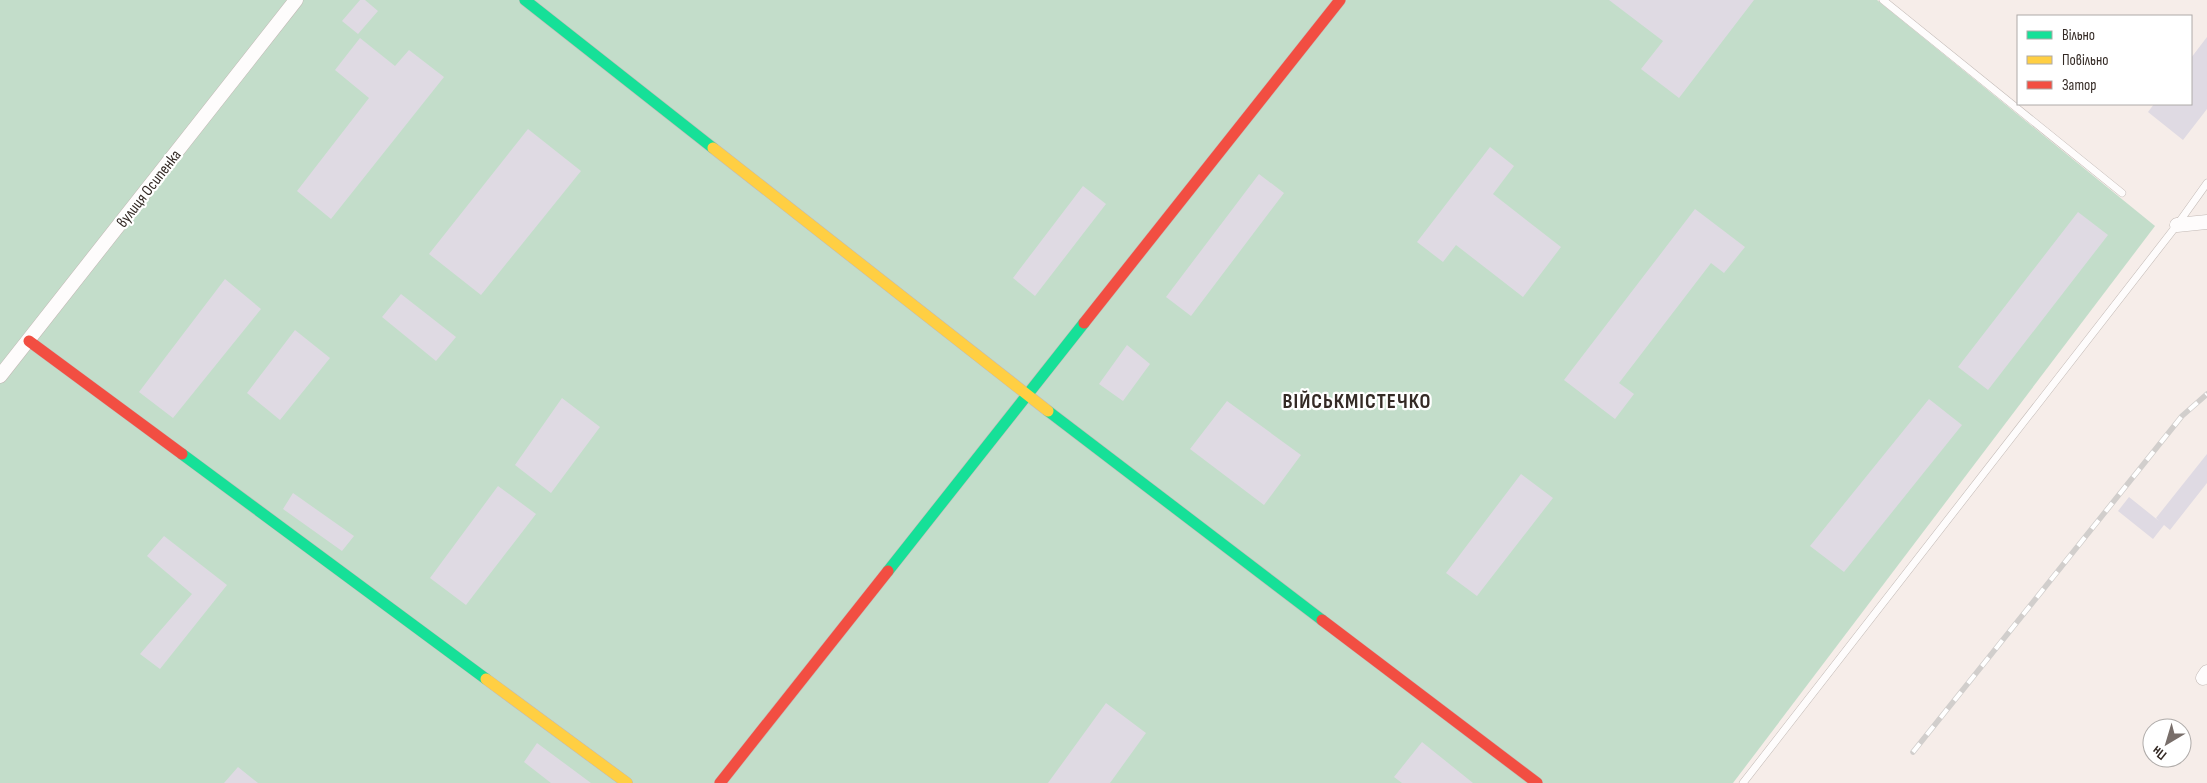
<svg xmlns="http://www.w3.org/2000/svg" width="2207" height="783" viewBox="0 0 2207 783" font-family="'Sofia Sans Condensed',sans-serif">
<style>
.green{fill:#c3ddca}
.building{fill:#dfdae3}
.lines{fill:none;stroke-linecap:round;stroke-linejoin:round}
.lane-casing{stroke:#c2b9b5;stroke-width:8}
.street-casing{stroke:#c2b9b5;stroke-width:15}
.fast-casing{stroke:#c2b9b5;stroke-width:12}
.slow-casing{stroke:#c2b9b5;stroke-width:12}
.jam-casing{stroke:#c2b9b5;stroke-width:12}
.lane{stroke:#fefcfc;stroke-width:7}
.street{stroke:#fefcfc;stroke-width:14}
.fast{stroke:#16e098;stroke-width:11}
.slow{stroke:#ffcf43;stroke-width:11}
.jam{stroke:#f24e42;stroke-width:11}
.rail-casing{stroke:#d1cecc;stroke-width:5.5}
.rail{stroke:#fff;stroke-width:4;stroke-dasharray:11;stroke-linecap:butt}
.labels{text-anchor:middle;stroke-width:4.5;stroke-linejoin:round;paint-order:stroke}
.street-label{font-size:16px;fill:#342a25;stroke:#fff}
.district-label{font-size:21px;font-weight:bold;letter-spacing:1px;fill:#342a25;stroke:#fff}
</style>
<rect width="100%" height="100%" fill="#f6ede9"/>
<path class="green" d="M0,0H1877L2155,226L1733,783H0Z"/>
<path class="building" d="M360,0H365L378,11L358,34L342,21Z
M1609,0H1754L1679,98L1641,69L1663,41Z
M2207,37V109L2183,140L2148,112L2154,104H2191V58Z
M360,38L395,66L409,50L444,77L331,219L297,191L369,98L335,70Z
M528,129L581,171L481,295L429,254Z
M1490,147L1514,166L1493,194L1561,247L1523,297L1456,245L1443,262L1417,242Z
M1259,174L1284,193L1191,316L1166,297Z
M1083,186L1106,204L1035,296L1013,278Z
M1695,209L1745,247L1724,273L1711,263L1619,383L1634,394L1615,419L1564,380Z
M2078,212L2108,235L1988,390L1958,367Z
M225,279L261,309L173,418L139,392Z
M401,294L456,337L436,361L382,317Z
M295,330L330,358L280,420L247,393Z
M1127,345L1150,364L1123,401L1099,384Z
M562,398L600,427L551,493L515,465Z
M1929,399L1962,425L1844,572L1810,546Z
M1227,401L1301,455L1264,505L1190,449Z
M2207,454V483L2170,530L2164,525L2153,539L2118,511L2129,497L2159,521L2156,518Z
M1521,474L1553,498L1477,596L1446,573Z
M498,486L536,514L466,605L430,578Z
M293,493L354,536L342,551L283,509Z
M164,536L227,585L160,669L140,654L192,594L147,556Z
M1106,703L1146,733L1110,783H1048Z
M1422,742L1473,783H1402L1394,777Z
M537,743L591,783H551L524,762Z
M238,767L258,783H224Z"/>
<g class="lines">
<g class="lane-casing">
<path id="lane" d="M1883,0L2122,193
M1743,783L2177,225L2207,183"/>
</g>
<g class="street-casing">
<path id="street" d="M2177,225L2207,222
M0,376L296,0
M2203,678L2207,672"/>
</g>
<g class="fast-casing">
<path id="fast" d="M525,0L713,148
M1048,411L1322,620
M182,454L486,679
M888,571L1084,323"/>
</g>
<g class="slow-casing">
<path id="slow" d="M713,148L1048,411
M486,679L627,783"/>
</g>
<g class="jam-casing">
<path id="jam" d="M1084,323L1340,0
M29,341L182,454
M1322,620L1537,783
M720,783L888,571"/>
</g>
<use href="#lane" class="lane"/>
<use href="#street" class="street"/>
<use href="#fast" class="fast"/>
<use href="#slow" class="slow"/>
<use href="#jam" class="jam"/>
<g class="rail-casing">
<path id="rail" d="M1913,752L2182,416L2207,394"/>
</g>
<use href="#rail" class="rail"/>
</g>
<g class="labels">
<g class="street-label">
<text transform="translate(148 188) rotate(-52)" y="6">вулиця Осипенка</text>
</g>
<g class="district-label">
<text x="1357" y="408">ВІЙСЬКМІСТЕЧКО</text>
</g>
</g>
<rect x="2017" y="15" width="175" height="90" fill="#ffffff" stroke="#aeaaa8"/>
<rect x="2027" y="31" width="25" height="8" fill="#16e098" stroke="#aeaaa8"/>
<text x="2062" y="40" font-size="15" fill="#342a25">Вільно</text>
<rect x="2027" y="56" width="25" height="8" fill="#ffcf43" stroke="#aeaaa8"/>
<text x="2062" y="65" font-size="15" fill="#342a25">Повільно</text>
<rect x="2027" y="81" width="25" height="8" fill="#f24e42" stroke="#aeaaa8"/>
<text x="2062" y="90" font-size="15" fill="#342a25">Затор</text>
<g transform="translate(2167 743) rotate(218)"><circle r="24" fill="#ffffff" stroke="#aeaaa8"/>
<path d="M0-4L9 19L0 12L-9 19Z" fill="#786e6a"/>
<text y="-8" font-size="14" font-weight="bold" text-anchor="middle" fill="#342a25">Пн</text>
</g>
</svg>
